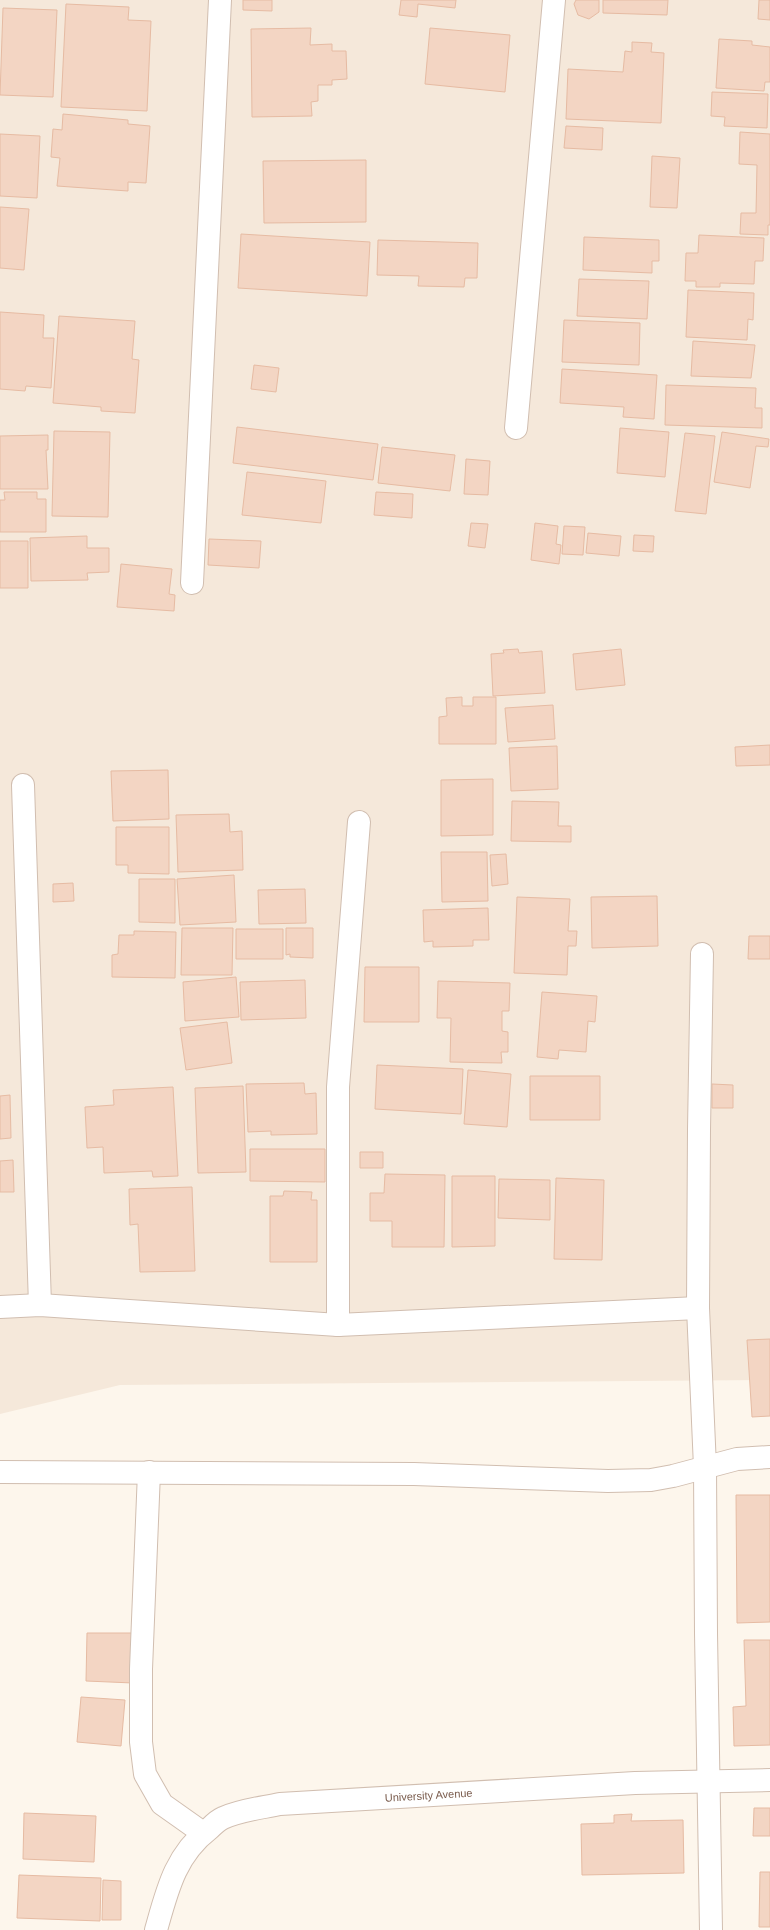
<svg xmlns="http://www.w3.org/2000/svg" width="770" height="1930" viewBox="0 0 770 1930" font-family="Arial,sans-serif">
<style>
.residential{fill:#f5e8da}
.building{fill:#f3d5c3;stroke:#e6bba3}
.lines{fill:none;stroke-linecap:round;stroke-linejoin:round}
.minor-casing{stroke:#d1beb0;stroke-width:24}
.minor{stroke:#fff;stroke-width:22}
.labels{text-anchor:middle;stroke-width:4;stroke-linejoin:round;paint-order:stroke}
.street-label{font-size:11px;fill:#7a5c4d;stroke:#fffaf3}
</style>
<rect width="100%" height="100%" fill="#fdf6ec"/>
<path class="residential" d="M0,0H770V1380L120,1385L0,1414Z"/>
<path class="building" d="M243,0H272V11L243,10Z
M401,0H456L455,8L418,4L417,17L399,15Z
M576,0H599V12L589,19L578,15L574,4Z
M603,0H668L667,15L603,13Z
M759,0H770V20L758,19Z
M66,4L129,7L128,20L151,21L147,111L61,107Z
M3,8L57,10L53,97L0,95Z
M311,28L310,45L332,44V51H346L347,79L332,80V85H318V101L311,102L312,116L252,117L251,29Z
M430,28L510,35L505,92L425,84Z
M719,39L752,41V45L770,47V82H765L764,91L716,88Z
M632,42L652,43L651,52L664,53L661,123L566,119L568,69L623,72L625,51L632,52Z
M712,92L768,94L767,128L724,126L725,117L711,116Z
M63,114L128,120V124L150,126L146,183L128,182V191L57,186L60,158L51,157L53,129L62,130Z
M566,126L603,128L602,150L564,148Z
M740,132L770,134V225H768V235L740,234L741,213H756L757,165L739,164Z
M0,134L40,136L37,198L0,196Z
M652,156L680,158L677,208L650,207Z
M366,160V222L264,223L263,161Z
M0,207L29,209L24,270L0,268Z
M241,234L370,242L367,296L238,288Z
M699,235L764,238L763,261H755L754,284L720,283V287H696V281H685L686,253H698Z
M584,237L659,240V261H652V273L583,270Z
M378,240L478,243L477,278H465L464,287L418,286L419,276L377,275Z
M579,279L649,281L647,319L577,316Z
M688,290L754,293L753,320L748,319L747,340L686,337Z
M0,312L44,315L43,338H54L51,388L26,386L25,391L0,389Z
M59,316L135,321L132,359L139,360L135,413L101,411V407L53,403Z
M564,320L640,323L639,365L562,362Z
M693,341L755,345L751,378L691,376Z
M254,365L279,368L276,392L251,389Z
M562,369L657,375L654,419L623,417L624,407L560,403Z
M666,385L756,388L755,408H762V428L665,425Z
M237,427L378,444L373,480L233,463Z
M620,428L669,432L665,477L617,473Z
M54,431L110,432L108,517L52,516Z
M722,432L769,439L768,447L756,446L750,488L714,482Z
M685,433L715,436L706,514L675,511Z
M48,435V450H46L48,489H0V436Z
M382,447L455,455L450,491L378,483Z
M466,459L490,461L488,495L464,494Z
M247,472L326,481L321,523L242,515Z
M4,492H37V499H46V532H0V500H5Z
M376,492L413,494L412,518L374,515Z
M471,523L488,524L485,548L468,546Z
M535,523L558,526L556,544L561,545L559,564L531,560Z
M564,526L585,527L583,555L562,554Z
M588,533L621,536L619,556L586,553Z
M634,535L654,536L653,552L633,551Z
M87,536V548H109V572L87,573L88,580L31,581L30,538Z
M209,539L261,541L259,568L208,565Z
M0,541H28V588H0Z
M121,564L172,569L169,594L175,595L174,611L117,607Z
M518,649L519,653L542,651L545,693L493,696L491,654L504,653L503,650Z
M621,649L625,685L576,690L573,654Z
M462,697V706H473V697H496V744H439V717L447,716L446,698Z
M553,705L555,739L508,742L505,708Z
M770,745V765L736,766L735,747Z
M557,746L558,789L511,791L509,748Z
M168,770L169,819L113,821L111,771Z
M493,779V835L441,836V780Z
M512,801L559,802L558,826H571V842L511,841Z
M229,814L230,832L242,831L243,870L178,872L176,815Z
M116,827H169V874L128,873V865H116Z
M441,852H487L488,901L442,902Z
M506,854L508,884L492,886L490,855Z
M234,875L236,922L180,925L177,879Z
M139,879H175V923L139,922Z
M73,883L74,901L53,902V884Z
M305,889L306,923L259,924L258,890Z
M657,896L658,946L592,948L591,897Z
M517,897L570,899L568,931H577L576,946H568L567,975L514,973Z
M488,908L489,940H473V946L433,947V941L424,942L423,910Z
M182,928H233L232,975H181Z
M286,928H313V958L290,957V954L286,955Z
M236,929H283V959H236Z
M134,931L176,932L175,978L112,977V955L118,954L119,935H134Z
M749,936H770V959H748Z
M365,967H419V1022H364Z
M236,977L239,1017L185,1021L183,982Z
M305,980L306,1018L241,1020L240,982Z
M438,981L510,983L509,1011H502V1031L508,1032V1052H501L502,1063L450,1062L451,1018H437Z
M542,992L597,996L595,1022L588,1021L586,1052L559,1050L558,1059L537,1057Z
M227,1022L232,1063L186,1070L180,1028Z
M377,1065L463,1069L461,1114L375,1109Z
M468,1070L511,1074L507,1127L464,1124Z
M530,1076H600V1120H530Z
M304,1083L305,1094L316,1093L317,1134L271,1135V1131L248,1132L246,1084Z
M712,1084L733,1085V1108H712Z
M243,1086L246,1172L198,1173L195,1088Z
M173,1087L178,1176L153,1177L152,1171L104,1173L103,1147L87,1148L85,1107L114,1105L113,1090Z
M10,1095L11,1138L0,1139V1096Z
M250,1149H325V1182L250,1181Z
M360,1152H383V1168H360Z
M13,1160L14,1192H0V1161Z
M385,1174L445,1175L444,1247H392V1221H370V1193H384Z
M452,1176H495V1246L452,1247Z
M556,1178L604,1180L602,1260L554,1259Z
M499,1179L550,1180V1220L498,1218Z
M192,1187L195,1271L140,1272L138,1224L130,1225L129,1189Z
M284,1191L312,1192L311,1200H317V1262H270V1196H283Z
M770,1339V1416L752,1417L747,1340Z
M736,1495H770V1622L737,1623Z
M87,1633H133V1683L86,1681Z
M744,1640H770V1745L734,1746L733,1707L746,1706Z
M81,1697L125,1700L121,1746L77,1742Z
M754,1808H770V1836H753Z
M24,1813L96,1816L94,1862L23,1859Z
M632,1814L631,1821L683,1820L684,1873L582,1875L581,1824L614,1823V1815Z
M760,1872H770V1927H759Z
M19,1875L101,1878L100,1921L17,1918Z
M103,1880L121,1881V1920H102Z"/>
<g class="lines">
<g class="minor-casing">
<g id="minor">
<path d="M516,428L554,0"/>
<path d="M192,583L220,0"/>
<path d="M23,785L40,1305"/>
<path d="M702,954L699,1130L698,1308L705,1467L706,1633L711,1930"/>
<path d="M0,1307L40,1305L338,1325L698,1308"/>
<path d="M338,1325V1087L359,822"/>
<path d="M0,1472L414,1474L608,1481L651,1480L673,1476L737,1459L770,1457"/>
<path d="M149,1472L141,1669V1742L145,1774L162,1804L203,1833"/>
<path id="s1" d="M156,1930C167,1891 175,1855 209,1829C213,1825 218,1820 223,1818C241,1810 261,1808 280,1804L635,1783L770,1780"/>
</g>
</g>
<use href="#minor" class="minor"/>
</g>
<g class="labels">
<g class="street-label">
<text dy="4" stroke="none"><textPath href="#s1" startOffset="342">University Avenue</textPath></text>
</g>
</g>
</svg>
